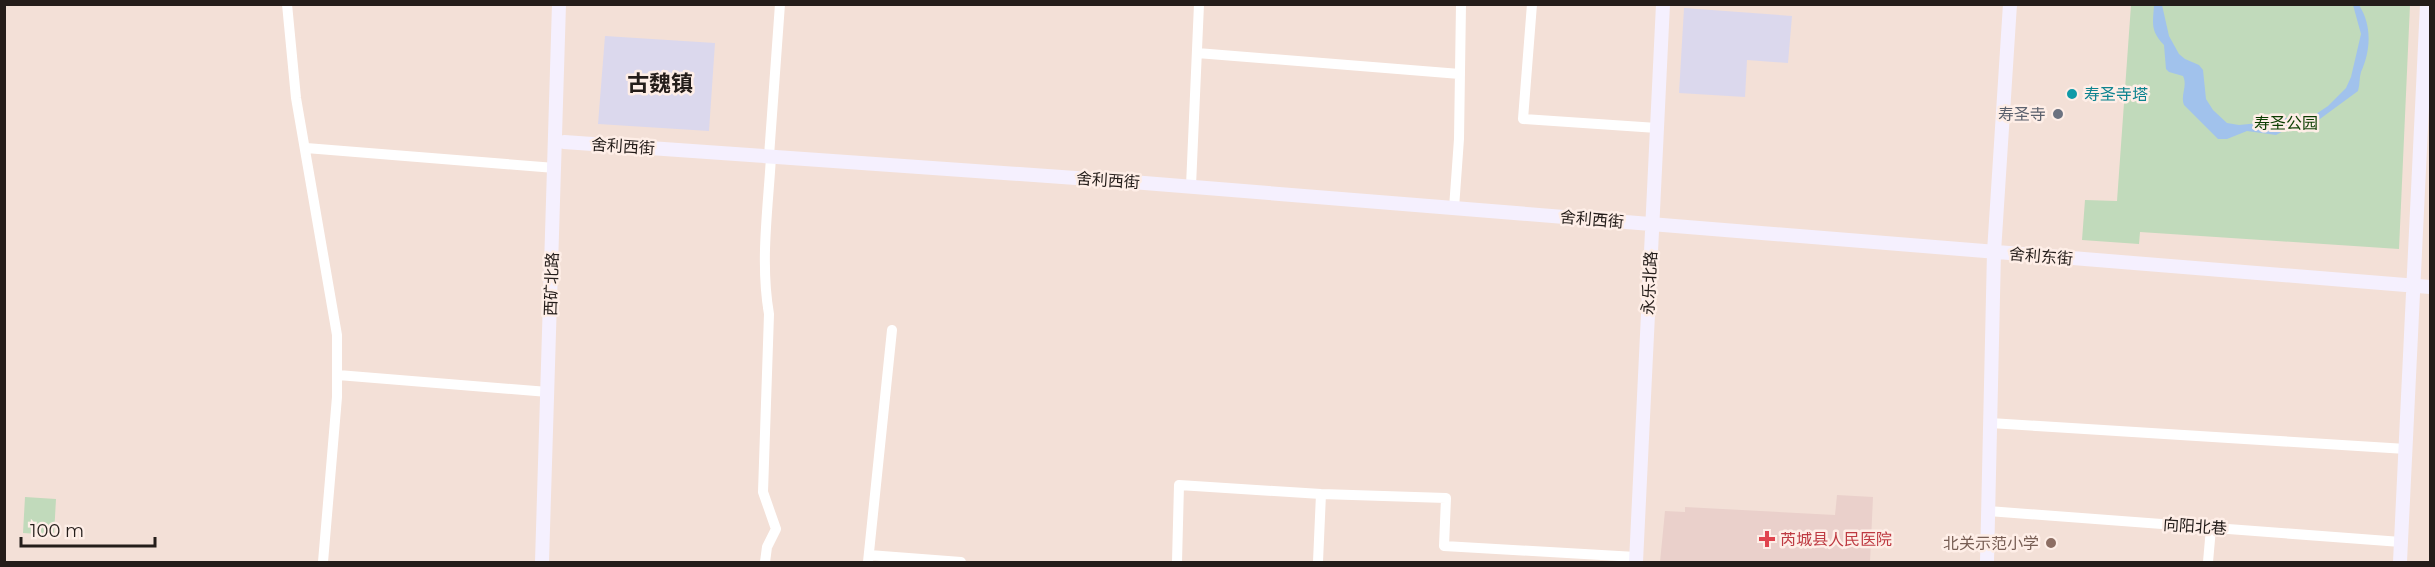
<svg xmlns="http://www.w3.org/2000/svg" width="2435" height="567" viewBox="0 0 2435 567" font-family="Montserrat,'Noto Sans SC',sans-serif">
<style>
.commercial{fill:#dbd8ed}
.medical{fill:#ead0cb}
.green{fill:#c1dabb}
.water{fill:#a1c2ec}
.lines{fill:none;stroke-linecap:round;stroke-linejoin:round}
.street{stroke:#fff;stroke-width:10}
.secondary{stroke:#f5f0fe;stroke-width:14}
.culture-dot{fill:#0f9aa8;stroke:#feeee7;stroke-width:2}
.worship-dot{fill:#6b7280;stroke:#feeee7;stroke-width:2}
.health-dot{fill:#e0444e;stroke:#feeee7;stroke-width:2}
.education-dot{fill:#8d6e63;stroke:#feeee7;stroke-width:2}
.labels{text-anchor:middle;stroke-width:5;stroke-linejoin:round;paint-order:stroke}
.culture-label{font-size:16px;fill:#0d838f;stroke:#feeee7;text-anchor:start}
.worship-label{font-size:16px;fill:#5b616d;stroke:#feeee7;text-anchor:end}
.park-label{font-size:16px;fill:#0c3d01;stroke:#feeee7}
.street-label{font-size:16px;fill:#241d1a;stroke:#feeee7}
.health-label{font-size:16px;fill:#be3a42;stroke:#feeee7;text-anchor:start}
.education-label{font-size:16px;fill:#785e54;stroke:#feeee7;text-anchor:end}
.district-label{font-size:22px;font-weight:bold;fill:#241d1a;stroke:#feeee7}
</style>
<rect width="100%" height="100%" fill="#f3e0d7"/>
<path class="commercial" d="M1684,8L1792,16L1788,63L1747,60L1745,97L1679,93Z
M605,36L715,43L709,131L598,124Z"/>
<path class="medical" d="M1837,495L1873,497L1870,562H1660L1665,511L1685,512V507L1835,515Z"/>
<path class="green" d="M2131,5H2410L2399,249L2140,232L2139,244L2082,240L2085,200L2117,201Z
M25,497L56,499L54,535L23,533Z"/>
<path class="water" d="M2154,5H2162L2169,36L2179,54L2185,59L2199,65L2203,70L2206,99L2213,110L2227,123L2239,125L2259,123L2273,127L2284,118H2310L2328,106L2346,88L2351,77L2361,34L2353,5H2359C2372,25 2371,50 2361,72C2359,78 2360,85 2358,91L2309,127L2289,128L2276,135L2247,131L2227,139H2218L2184,105C2180,95 2188,86 2183,76L2169,72L2166,69L2164,45C2150,30 2153,24 2154,5Z"/>
<g class="lines">
<path class="street" d="M287,4L296,98L337,335V397L323,562
M1532,4L1523,119L1657,128
M1197,53L1460,74
M306,148L555,168
M769,156L780,4
M1191,186L1199,4
M1454,208L1459,139L1461,4
M338,375L548,392
M1990,423L2406,449
M1988,511L2401,542
M869,555L961,562
M765,562L767,547L776,529L763,492L769,314C760,262 768,209 771,157
M868,562L892,330
M1177,562L1179,485L1321,494L1446,498L1444,546L1636,557
M1318,562L1321,494
M2208,562L2211,528"/>
<path class="secondary" d="M564,142L1132,182L2430,287
M542,562L559,4
M1636,562L1663,4
M1987,562L1994,252L2010,4
M2400,562L2427,4"/>
</g>
<circle class="culture-dot" cx="2072" cy="94" r="6"/>
<circle class="worship-dot" cx="2058" cy="114" r="6"/>
<path class="health-dot" d="M1764 530h6v6h6v6h-6v6h-6v-6h-6v-6h6z"/>
<circle class="education-dot" cx="2051" cy="543" r="6"/>
<g class="labels">
<g class="culture-label">
<text x="2084" y="100">寿圣寺塔</text>
</g>
<g class="worship-label">
<text x="2046" y="120">寿圣寺</text>
</g>
<g class="park-label">
<text x="2286" y="129">寿圣公园</text>
</g>
<g class="street-label">
<text transform="translate(623 146) rotate(4)" y="6">舍利西街</text>
<text transform="translate(1108 180) rotate(4)" y="6">舍利西街</text>
<text transform="translate(1592 219) rotate(5)" y="6">舍利西街</text>
<text transform="translate(2041 256) rotate(5)" y="6">舍利东街</text>
<text transform="translate(1649 283) rotate(-87)" y="6">永乐北路</text>
<text transform="translate(551 284) rotate(-88)" y="6">西矿北路</text>
<text transform="translate(2195 526) rotate(4)" y="6">向阳北巷</text>
</g>
<g class="health-label">
<text x="1780" y="545">芮城县人民医院</text>
</g>
<g class="education-label">
<text x="2039" y="549">北关示范小学</text>
</g>
<g class="district-label">
<text x="660" y="91">古魏镇</text>
</g>
</g>
<rect width="2435" height="567" fill="none" stroke="#241d1a" stroke-width="12"/>
<path d="M21 537v9h134v-9" fill="none" stroke="#241d1a" stroke-width="3"/>
<text x="30" y="537" font-size="18" fill="#241d1a" stroke="#feeee7" stroke-width="4.5" paint-order="stroke">100 m</text>
</svg>
